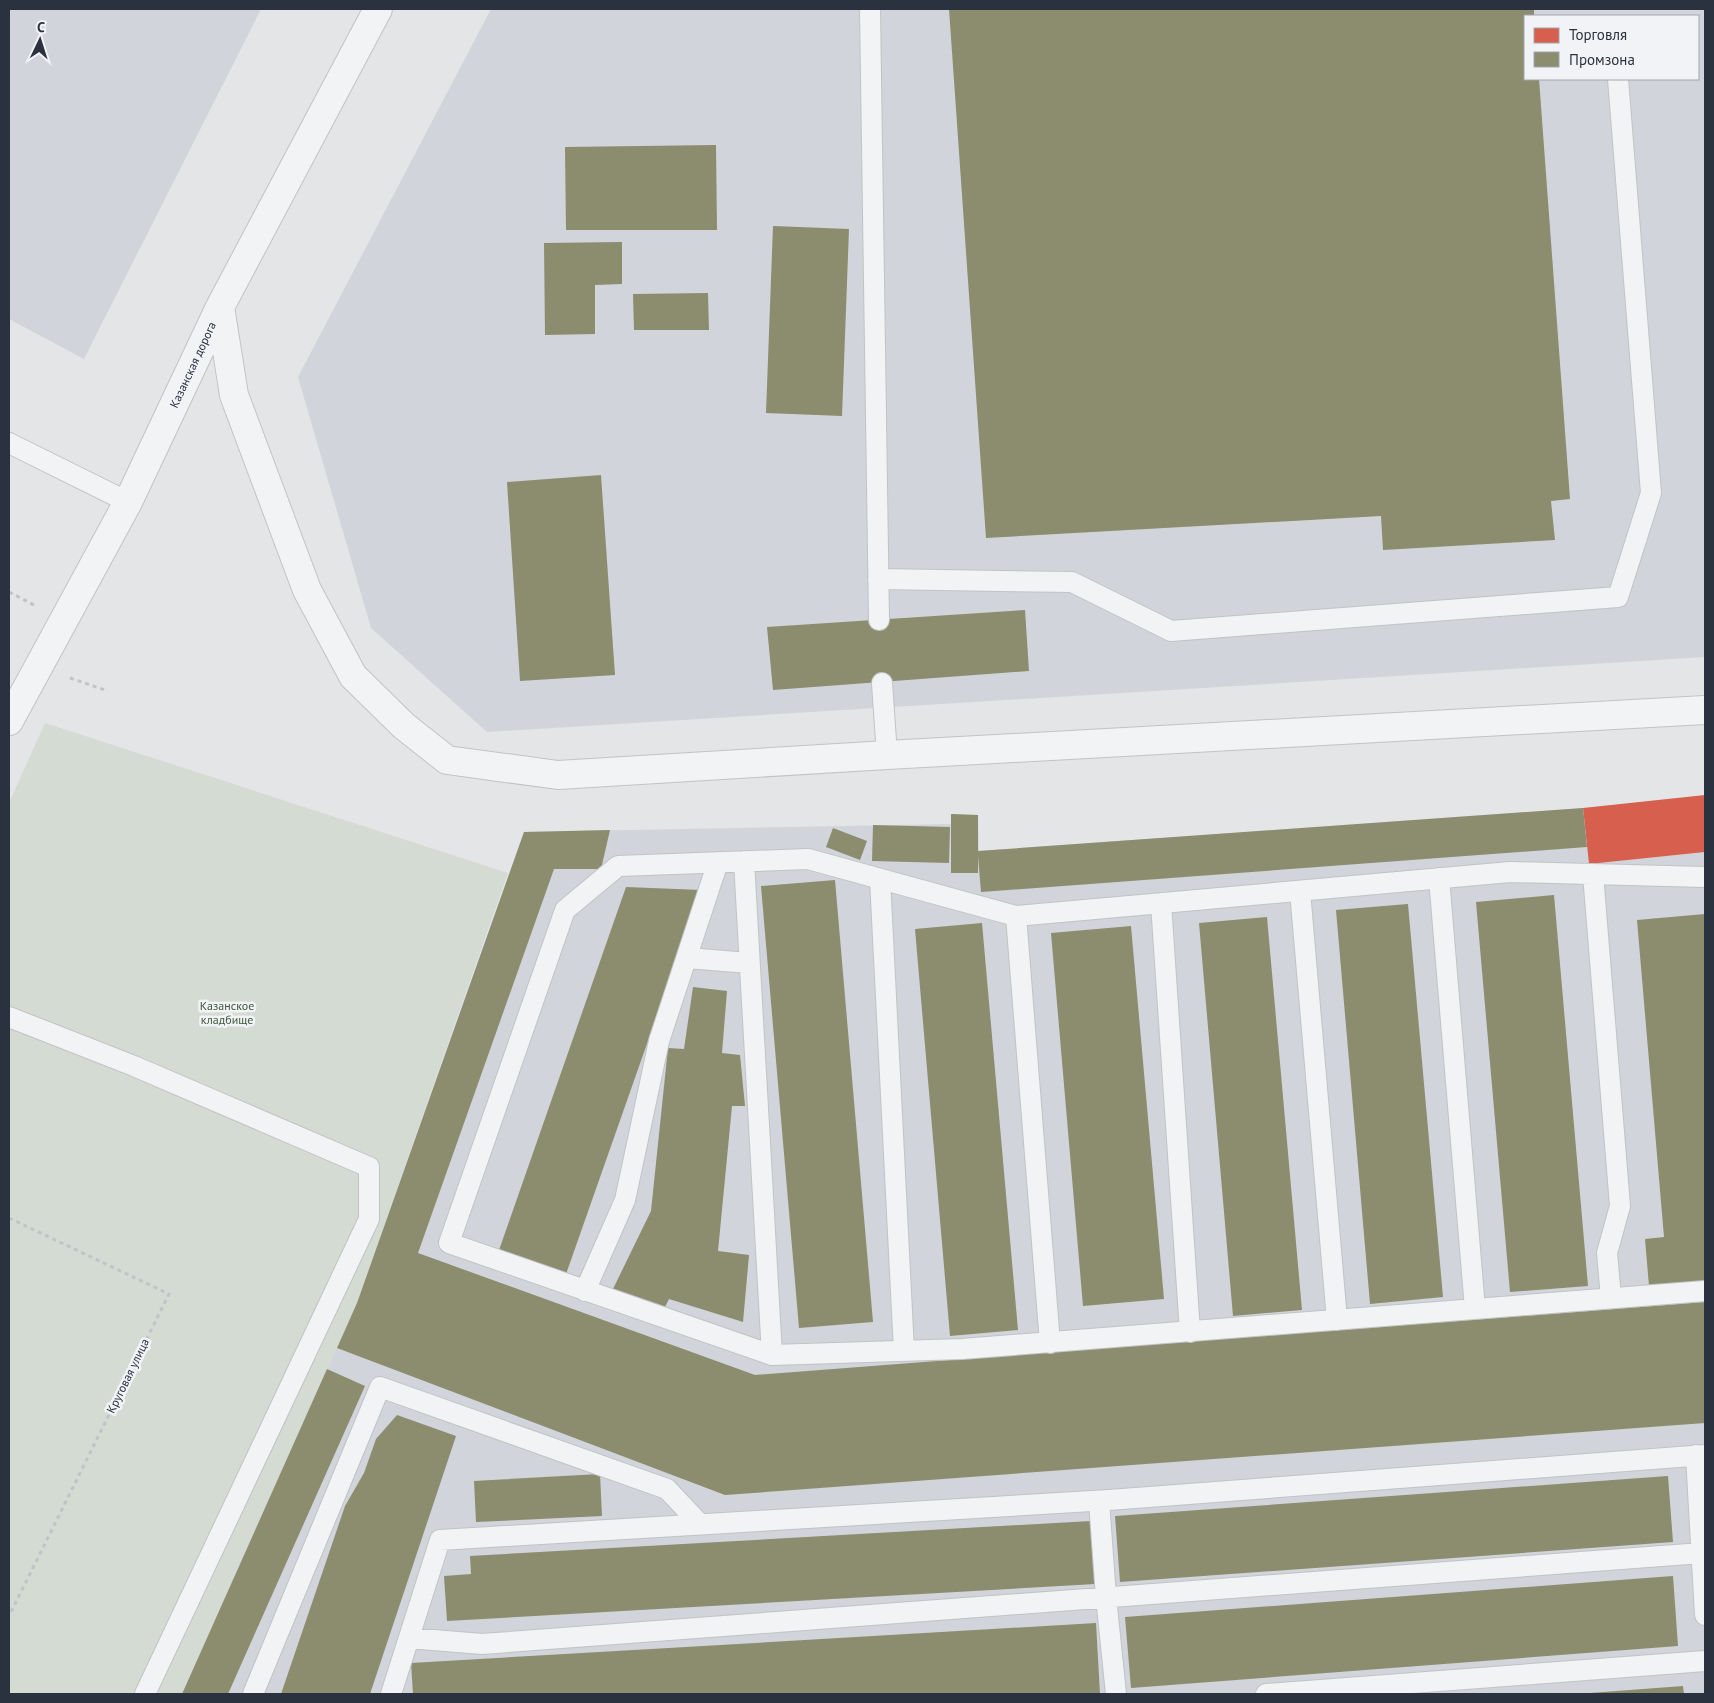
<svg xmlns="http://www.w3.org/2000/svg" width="1714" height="1703" viewBox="0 0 1714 1703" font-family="'PT Sans',sans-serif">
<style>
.built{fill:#d1d4da;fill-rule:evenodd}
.green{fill:#d4dbd3}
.shops{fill:#d6604d}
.industry{fill:#8c8c6e}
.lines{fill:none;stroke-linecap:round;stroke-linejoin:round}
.service-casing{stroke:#c1c3c5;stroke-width:22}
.minor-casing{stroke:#c1c3c5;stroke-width:30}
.path{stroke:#c2c3c7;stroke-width:3;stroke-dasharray:4 4;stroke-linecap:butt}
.service{stroke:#f2f3f4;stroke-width:20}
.minor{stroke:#f2f3f4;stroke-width:28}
.labels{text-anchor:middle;stroke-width:5;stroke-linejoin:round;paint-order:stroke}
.street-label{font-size:12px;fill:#2b323f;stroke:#f1f3f6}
.park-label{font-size:12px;fill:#3f5939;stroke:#f1f3f6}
</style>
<rect width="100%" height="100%" fill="#e3e5e7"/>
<path class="built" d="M9,9H261L84,359L9,319Z
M491,9H1705V657L487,732L371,628L298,377ZM1525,16H1698V79H1525Z
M1583,808L1589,864L1705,852V1694H182L357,1303L524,832L951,824V814L978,815L979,851Z"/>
<path class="green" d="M45,723L508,873L357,1303L182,1694H9V803Z"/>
<path class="shops" d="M1705,795V852L1589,864L1583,808Z"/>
<path class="industry" d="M949,9H1534V16H1525V79H1539L1570,499L1551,501L1555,540L1383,550L1381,516L986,538Z
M716,145L717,230H566L565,147Z
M773,226L849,229L842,416L766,413Z
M622,242V284L595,285V334L545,335L544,243Z
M708,293L709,330H634L633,294Z
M601,475L615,675L520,681L507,482Z
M1025,610L1029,671L773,690L767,627Z
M1583,808L1587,847L981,892L978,856V873H951V814L978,815V851Z
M873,825L950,827L949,863L872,861Z
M833,828L867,841L860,860L826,847Z
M610,830L601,869H554L418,1253L755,1375L1705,1302V1423L725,1495L337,1348L357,1303L524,832Z
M835,880L873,1322L799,1328L761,886Z
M626,887L701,890L565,1277L498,1253Z
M1554,895L1588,1286L1510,1292L1476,902Z
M1408,904L1443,1297L1370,1304L1336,910Z
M1705,914V1281L1649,1286L1645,1239L1664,1237L1637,920Z
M1267,917L1302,1310L1233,1316L1199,923Z
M982,923L1018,1330L950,1336L915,929Z
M1131,926L1164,1299L1083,1306L1051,933Z
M693,987L727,991L722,1053L740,1055L745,1106H732L718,1251L749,1255L743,1322L669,1299L663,1311L612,1291L651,1211L668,1048L684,1049Z
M327,1369L365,1386L228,1694H182Z
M397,1415L456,1436L370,1694H281L345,1506L364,1473L376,1439Z
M600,1474L602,1516L476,1522L474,1481Z
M1668,1476L1673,1542L1120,1582L1115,1516Z
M1091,1521L1095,1584L447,1621L444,1576L471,1574L470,1556Z
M1673,1576L1678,1646L1131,1688L1125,1617Z
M1096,1623L1100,1694H413L411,1663Z
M1683,1686L1684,1694H1590V1693Z"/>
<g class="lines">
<g class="service-casing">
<path id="service" d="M870,9L879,620
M9,443L128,502
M878,579L1072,582L1171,631L1618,597L1651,493L1618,79
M882,683L887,755
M744,861L772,1355
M1593,874L1620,1206L1607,1253L1611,1298
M1705,877L1510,872L1016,916L808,859L618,866L565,910L449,1243L772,1355L962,1349L1705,1291
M1439,878L1475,1309
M880,879L904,1351
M1300,891L1337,1320
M1161,903L1190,1332
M1016,916L1050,1343
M687,958L749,963
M9,1017L134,1066L369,1167V1219L145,1694
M585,1291L625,1200L659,1041L718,862
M1696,1455L1705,1615
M1099,1501L1106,1597L1116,1694
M409,1638L482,1644L1702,1553
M253,1694L380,1387L667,1489L700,1524
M391,1694L440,1540L1109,1500L1705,1455
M1266,1694L1705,1661"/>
</g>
<g class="minor-casing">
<path id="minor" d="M220,307L234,395L307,590L353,676L404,726L447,760L558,775L887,755L1705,710
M9,721L128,502L220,307L378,9"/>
</g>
<path class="path" d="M9,592L36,606
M70,678L108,691
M9,1218L169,1294L9,1616"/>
<use href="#service" class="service"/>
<use href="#minor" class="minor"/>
</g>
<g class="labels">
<g class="street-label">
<text transform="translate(193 365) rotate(-65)" y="4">Казанская дорога</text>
<text transform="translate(128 1376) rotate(-64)" y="4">Круговая улица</text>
</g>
<g class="park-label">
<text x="227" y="1010">Казанское<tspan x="227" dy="14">кладбище</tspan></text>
</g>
</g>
<rect width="1714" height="1703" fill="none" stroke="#2b323f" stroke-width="20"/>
<rect x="1524" y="15" width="175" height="65" fill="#f1f3f6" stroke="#a2a6ad"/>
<rect x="1534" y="28" width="25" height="15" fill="#d6604d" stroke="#a2a6ad"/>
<text x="1569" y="40" font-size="15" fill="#2b323f">Торговля</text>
<rect x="1534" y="52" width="25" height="15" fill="#8c8c6e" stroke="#a2a6ad"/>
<text x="1569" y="65" font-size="15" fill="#2b323f">Промзона</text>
<g transform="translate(40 40) rotate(4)" stroke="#f1f3f6" stroke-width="4" paint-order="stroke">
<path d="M0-4L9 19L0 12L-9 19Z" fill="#2b323f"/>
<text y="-8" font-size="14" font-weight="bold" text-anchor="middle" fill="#2b323f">С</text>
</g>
</svg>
